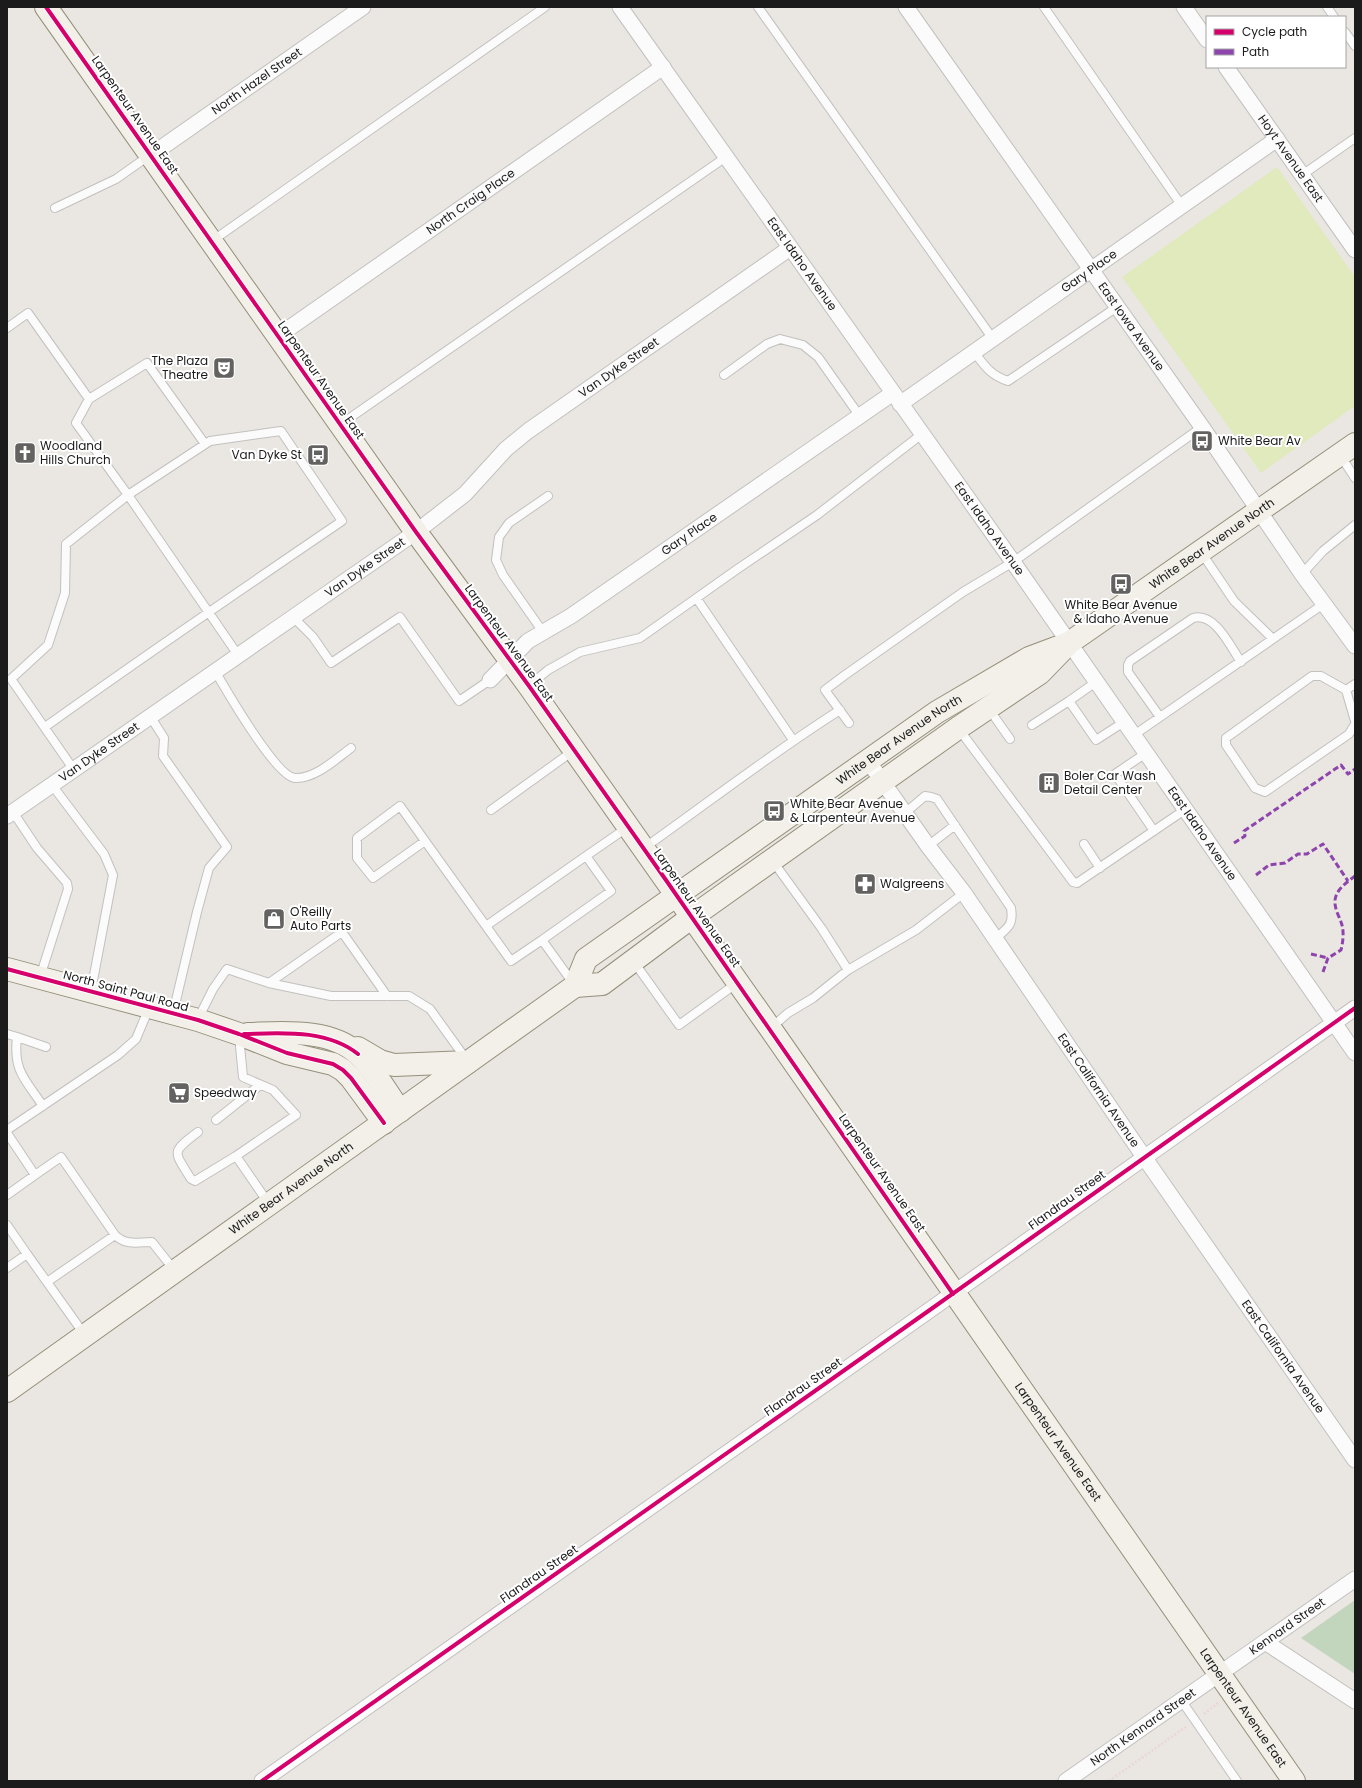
<svg xmlns="http://www.w3.org/2000/svg" width="1362" height="1788" viewBox="0 0 1362 1788" font-family="Poppins,sans-serif">
<style>
.grass{fill:#e0eabd}
.cemetery{fill:#c2d6bd}
.lines{fill:none;stroke-linecap:round;stroke-linejoin:round}
.lane-casing{stroke:#c2c1bf;stroke-width:10}
.street-casing{stroke:#c2c1bf;stroke-width:17}
.secondary-casing{stroke:#94907b;stroke-width:24}
.path{stroke:#ead7d8;stroke-width:2.5;stroke-dasharray:2 2;stroke-linecap:butt}
.lane{stroke:#fcfbfb;stroke-width:8}
.street{stroke:#fcfbfb;stroke-width:15}
.secondary{stroke:#f2f0e8;stroke-width:22}
.quiet{stroke:#8e44ad;stroke-width:3;stroke-dasharray:6 3;stroke-linecap:butt}
.cycleway-casing{stroke:#fff;stroke-width:6}
.cycleway{stroke:#d6006c;stroke-width:4}
.labels{text-anchor:middle;stroke-width:4;stroke-linejoin:round;paint-order:stroke}
.street-label{font-size:12px;fill:#1b1b1b;stroke:#fff}
.poi-label{font-size:12px;fill:#1b1b1b;stroke:#fff;text-anchor:start}
</style>
<rect width="100%" height="100%" fill="#eae6e2"/>
<path class="grass" d="M1277,167L1355,277V406L1261,473L1122,277Z"/>
<path class="cemetery" d="M1355,1600V1674L1301,1638Z"/>
<g class="lines">
<g class="lane-casing">
<path id="lane" d="M758,7L993,339
M1044,7L1182,206
M1327,7L1334,17
M1345,32L1355,46
M1302,175L1355,138
M55,208L116,179L150,155
M212,241L545,7
M7,328L28,313L89,399L76,423L128,495L66,544L65,593L48,645L11,679L74,770
M974,352C985,366 990,375 1008,381L1117,307
M724,375L767,344L780,339L803,345L818,357L859,415
M89,399L147,363L205,444
M341,424L726,157
M1340,455L1355,478
M1201,552L1234,601L1273,639
M1302,574L1323,551L1355,525
M697,599L793,740
M293,617L313,637L331,663L400,617L459,701L490,680
M543,632L503,575L496,560L499,537L509,523L548,496
M215,671C226,690 276,777 295,778C315,779 336,759 351,748
M1096,682L1069,701L1096,740L1124,722
M529,686L548,670L580,652L640,638L736,570L817,515L922,434
M1346,690L1355,684
M989,709L1010,739
M150,716L164,738L163,756L227,847L209,868L197,912L173,1013
M1160,717L1128,672V665L1130,661L1193,618C1215,612 1230,646 1241,662
M1355,721L1346,690L1321,676H1312L1226,738V745L1255,788L1265,792L1349,734L1355,724
M849,723L825,690L845,675L963,592L1013,562L1202,427
M1032,725L1069,701
M45,727C143,657 242,589 342,521L281,431L210,441L128,495L238,655
M958,728L1073,882L1077,883L1186,809
M1134,735L1325,603
M1146,753L1115,774L1154,831
M52,785L104,854L113,875L91,991
M491,810L573,751
M13,812L37,848L67,883L68,889L40,977
M905,813L925,796L931,797L937,799L1011,908C1014,926 1007,928 995,939
M425,841L373,878L357,858V838L400,806L511,961L542,940L573,983
M1084,844L1100,868
M928,846L955,825
M644,848C709,802 772,753 840,710
M772,860L822,929L848,970
M486,926L586,856
M542,940L611,891L586,856L628,827
M634,962L679,1025L737,983
M269,983L342,932L387,996
M198,1019L213,989L227,969L269,983L331,996H409L430,1009L466,1059
M772,1027L788,1013L813,998L848,970L916,930L964,893
M7,1034L17,1037
M239,1036L243,1077L273,1090L296,1115L236,1156L269,1204
M43,1106C25,1079 13,1071 17,1037L46,1047
M216,1120L260,1085
M7,1130L118,1055L136,1039L149,1008
M198,1132C170,1153 174,1151 191,1179L195,1181L236,1156
M7,1133L35,1175L61,1157L115,1235
M7,1195L35,1175
M7,1225L27,1254
M7,1268L27,1254L84,1334
M47,1282L115,1235C126,1246 138,1242 152,1242L175,1271
M1181,1700L1237,1781"/>
</g>
<g class="street-casing">
<g id="street">
<path id="s1" d="M620,7L1013,562L1355,1053"/>
<path id="s2" d="M906,7L1202,427L1302,574L1355,646"/>
<path d="M1184,7L1207,40"/>
<path id="s3" d="M1226,67L1355,250"/>
<path id="s4" d="M151,155L363,7"/>
<path id="s5" d="M278,336L663,67"/>
<path id="s6" d="M900,404L1277,139"/>
<path id="s7" d="M490,680L528,641L571,616L893,393"/>
<path id="s8" d="M868,761L928,846L964,893L1144,1157L1355,1460"/>
<path id="s9" d="M7,816L416,532L465,494L506,449L528,431L790,248"/>
<path d="M1265,1642L1355,1701"/>
<path d="M262,1781L934,1307L1355,1008"/>
<path id="s10" d="M1066,1781L1355,1579"/>
</g>
</g>
<g class="secondary-casing">
<g id="secondary">
<path id="s11" d="M46,7L416,532L529,686L770,1028L1294,1781"/>
<path d="M7,969L198,1020L239,1034L287,1053L333,1064L343,1070L351,1078L384,1123"/>
<path id="s12" d="M575,986L602,984L692,917L958,728L1040,673L1069,643L1355,444"/>
<path d="M248,1034C283,1033 330,1028 358,1054C375,1070 387,1093 400,1111"/>
<path d="M358,1048L380,1061L394,1065L468,1062"/>
<path id="s13" d="M7,1391L575,986L586,959L937,712L1029,658L1069,643"/>
</g>
</g>
<path class="path" d="M1204,1714L1219,1702
M1109,1781L1187,1726"/>
<use href="#lane" class="lane"/>
<use href="#street" class="street"/>
<use href="#secondary" class="secondary"/>
<path class="quiet" d="M1234,843L1245,836L1244,831L1341,765L1348,774L1355,769
M1256,875L1269,865L1285,863L1298,854H1307L1323,844L1348,881
M1311,954L1328,958
M1323,972L1328,958L1341,950C1343,942 1344,933 1342,925C1340,918 1335,910 1335,903C1334,891 1346,883 1355,876"/>
<g class="cycleway-casing">
<path id="cycleway" d="M46,7L416,532L529,686L668,883L953,1294
M7,969L198,1020L239,1034L287,1053L333,1064L343,1070L351,1078L384,1123
M244,1034C283,1033 326,1029 358,1054
M262,1781L934,1307L1355,1008"/>
</g>
<use href="#cycleway" class="cycleway"/>
</g>
<defs>
<g id="theatre-square" transform="scale(1.15)"><rect x="-9" y="-9" width="18" height="18" rx="4" fill="#636261" stroke="#fff"/><path d="M-5-5.5Q0-4 5-5.5V0Q5 5 0 6Q-5 5-5 0ZM-3.3-2.5H-1v1.5H-3.3ZM1-2.5H3.3v1.5H1ZM-2.8 1Q0 5.5 2.8 1Z" fill="#fff"/></g>
<g id="bus-square" transform="scale(1.15)"><rect x="-9" y="-9" width="18" height="18" rx="4" fill="#636261" stroke="#fff"/><path d="M-5-6H5V4H4V6H2V4H-2V6H-4V4H-5ZM-3.5-4V0h7V-4ZM-3.5 1.2v1.5H-2V1.2ZM2 1.2v1.5H3.5V1.2Z" fill="#fff"/></g>
<g id="church-square" transform="scale(1.15)"><rect x="-9" y="-9" width="18" height="18" rx="4" fill="#636261" stroke="#fff"/><path d="M-1.2-6h2.4v3.5h3.3v2.4h-3.3V6h-2.4V-.1h-3.3v-2.4h3.3Z" fill="#fff"/></g>
<g id="building-square" transform="scale(1.15)"><rect x="-9" y="-9" width="18" height="18" rx="4" fill="#636261" stroke="#fff"/><path d="M-4-6H4V6H1V3H-1V6H-4ZM-2.5-4.3h1.7v1.8h-1.7ZM.8-4.3h1.7v1.8H.8ZM-2.5-1h1.7V.8h-1.7ZM.8-1h1.7V.8H.8Z" fill="#fff"/></g>
<g id="pharmacy-square" transform="scale(1.15)"><rect x="-9" y="-9" width="18" height="18" rx="4" fill="#636261" stroke="#fff"/><path d="M-2-6h4v4h4v4h-4v4h-4v-4h-4v-4h4Z" fill="#fff"/></g>
<g id="shop-square" transform="scale(1.15)"><rect x="-9" y="-9" width="18" height="18" rx="4" fill="#636261" stroke="#fff"/><path d="M-5-2.5h2.3a2.7 3.5 0 0 1 5.4 0H5L5.5 6h-11ZM-1.5-2.5h3a1.5 2.3 0 0 0-3 0Z" fill="#fff"/></g>
<g id="supermarket-square" transform="scale(1.15)"><rect x="-9" y="-9" width="18" height="18" rx="4" fill="#636261" stroke="#fff"/><path d="M-6-5.5h2.5l.6 2H6L4.5 2H-2.5L-4.4-4H-6ZM-1.5 3.2a1.3 1.3 0 1 0 .1 0ZM3 3.2a1.3 1.3 0 1 0 .1 0Z" fill="#fff"/></g>
</defs>
<g fill-rule="evenodd">
<use href="#theatre-square" x="224" y="368"/>
<use href="#bus-square" x="1202" y="441"/>
<use href="#church-square" x="25" y="453"/>
<use href="#bus-square" x="318" y="455"/>
<use href="#bus-square" x="1121" y="584"/>
<use href="#building-square" x="1049" y="783"/>
<use href="#bus-square" x="774" y="811"/>
<use href="#pharmacy-square" x="865" y="884"/>
<use href="#shop-square" x="274" y="919"/>
<use href="#supermarket-square" x="179" y="1093"/>
</g>
<g class="labels">
<g class="street-label">
<text dy="4" stroke="none"><textPath href="#s4" startOffset="129">North Hazel Street</textPath></text>
<text transform="translate(135 115) rotate(55)" y="4">Larpenteur Avenue East</text>
<text dy="4" stroke="none"><textPath href="#s3" startOffset="112">Hoyt Avenue East</textPath></text>
<text dy="4" stroke="none"><textPath href="#s5" startOffset="235">North Craig Place</textPath></text>
<text dy="4" stroke="none"><textPath href="#s1" startOffset="315">East Idaho Avenue</textPath></text>
<text dy="4" stroke="none"><textPath href="#s6" startOffset="231">Gary Place</textPath></text>
<text dy="4" stroke="none"><textPath href="#s2" startOffset="391">East Iowa Avenue</textPath></text>
<text dy="4" stroke="none"><textPath href="#s9" startOffset="760">Van Dyke Street</textPath></text>
<text transform="translate(321 380) rotate(55)" y="4">Larpenteur Avenue East</text>
<text dy="4" stroke="none"><textPath href="#s1" startOffset="639">East Idaho Avenue</textPath></text>
<text dy="4" stroke="none"><textPath href="#s7" startOffset="248">Gary Place</textPath></text>
<text dy="4" stroke="none"><textPath href="#s12" startOffset="780">White Bear Avenue North</textPath></text>
<text dy="4" stroke="none"><textPath href="#s9" startOffset="436">Van Dyke Street</textPath></text>
<text transform="translate(509 643) rotate(54)" y="4">Larpenteur Avenue East</text>
<text dy="4" stroke="none"><textPath href="#s13" startOffset="1109">White Bear Avenue North</textPath></text>
<text dy="4" stroke="none"><textPath href="#s9" startOffset="112">Van Dyke Street</textPath></text>
<text dy="4" stroke="none"><textPath href="#s1" startOffset="1011">East Idaho Avenue</textPath></text>
<text transform="translate(697 908) rotate(55)" y="4">Larpenteur Avenue East</text>
<text transform="translate(126 991) rotate(15)" y="4">North Saint Paul Road</text>
<text dy="4" stroke="none"><textPath href="#s8" startOffset="402">East California Avenue</textPath></text>
<text transform="translate(882 1173) rotate(55)" y="4">Larpenteur Avenue East</text>
<text dy="4" stroke="none"><textPath href="#s13" startOffset="349">White Bear Avenue North</textPath></text>
<text transform="translate(1067 1200) rotate(-36)" y="4">Flandrau Street</text>
<text dy="4" stroke="none"><textPath href="#s8" startOffset="726">East California Avenue</textPath></text>
<text transform="translate(803 1387) rotate(-35)" y="4">Flandrau Street</text>
<text dy="4" stroke="none"><textPath href="#s11" startOffset="1756">Larpenteur Avenue East</textPath></text>
<text transform="translate(539 1574) rotate(-35)" y="4">Flandrau Street</text>
<text dy="4" stroke="none"><textPath href="#s10" startOffset="270">Kennard Street</textPath></text>
<text dy="4" stroke="none"><textPath href="#s11" startOffset="2080">Larpenteur Avenue East</textPath></text>
<text dy="4" stroke="none"><textPath href="#s10" startOffset="94">North Kennard Street</textPath></text>
</g>
<g class="poi-label">
<text x="208" y="365" text-anchor="end">The Plaza<tspan x="208" dy="14">Theatre</tspan></text>
<text x="1218" y="445">White Bear Av</text>
<text x="40" y="450">Woodland<tspan x="40" dy="14">Hills Church</tspan></text>
<text x="302" y="459" text-anchor="end">Van Dyke St</text>
<text x="1121" y="609" text-anchor="middle">White Bear Avenue<tspan x="1121" dy="14">&amp; Idaho Avenue</tspan></text>
<text x="1064" y="780">Boler Car Wash<tspan x="1064" dy="14">Detail Center</tspan></text>
<text x="790" y="808">White Bear Avenue<tspan x="790" dy="14">&amp; Larpenteur Avenue</tspan></text>
<text x="880" y="888">Walgreens</text>
<text x="290" y="916">O'Reilly<tspan x="290" dy="14">Auto Parts</tspan></text>
<text x="194" y="1097">Speedway</text>
</g>
</g>
<rect width="1362" height="1788" fill="none" stroke="#1b1b1b" stroke-width="16"/>
<rect x="1206" y="16" width="140" height="52" fill="#ffffff" stroke="#a4a4a4"/>
<rect x="1214" y="29" width="20" height="6" fill="#d6006c" stroke="#a4a4a4"/>
<text x="1242" y="36" font-size="12" fill="#1b1b1b">Cycle path</text>
<rect x="1214" y="49" width="20" height="6" fill="#8e44ad" stroke="#a4a4a4"/>
<text x="1242" y="56" font-size="12" fill="#1b1b1b">Path</text>
</svg>
